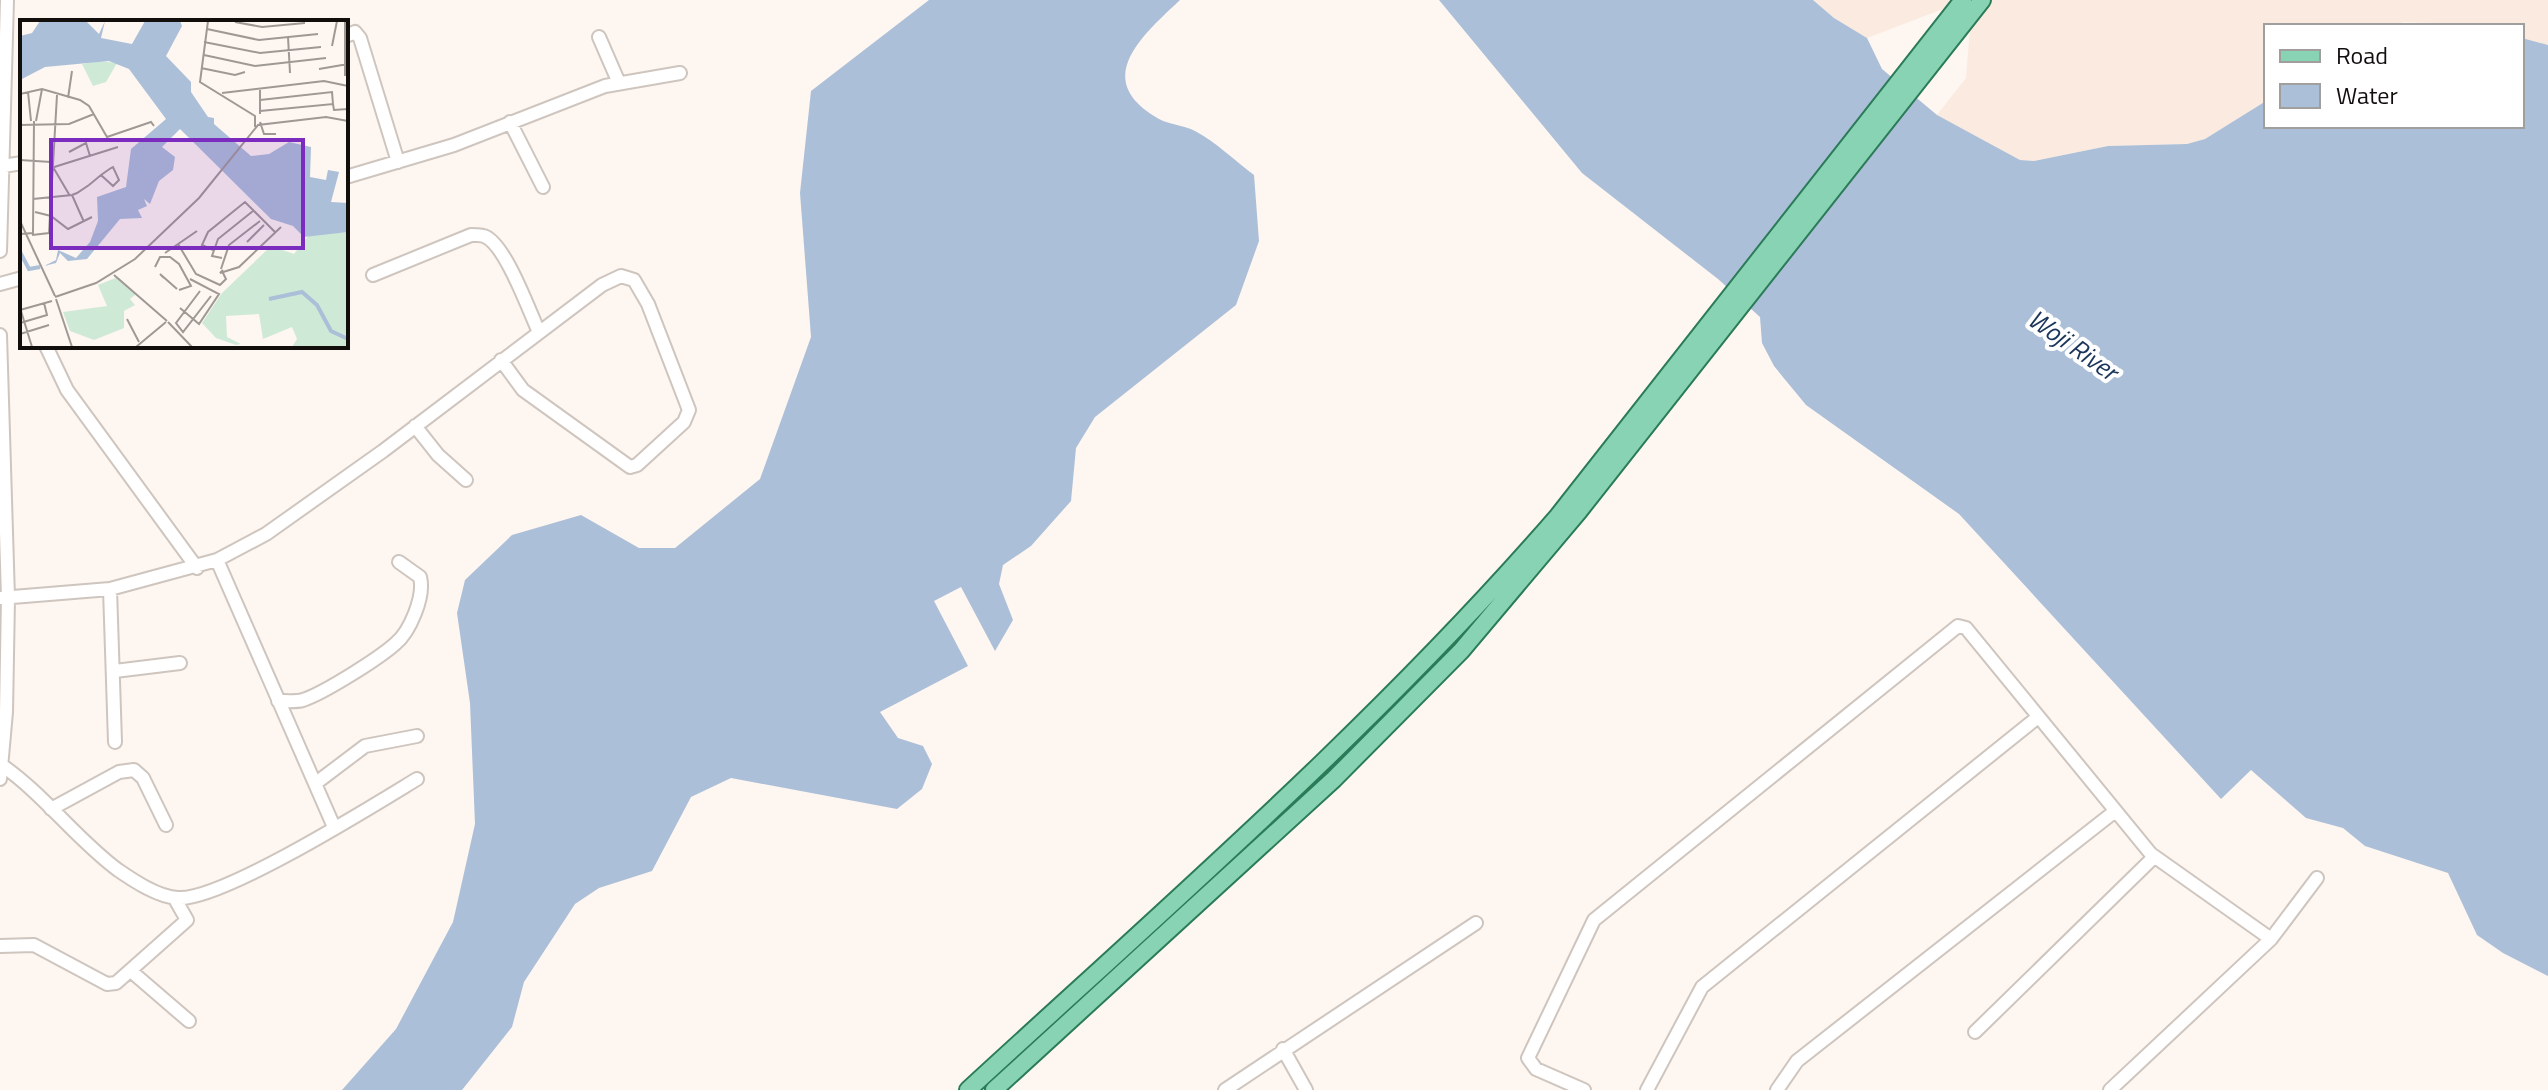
<svg xmlns="http://www.w3.org/2000/svg" width="2548" height="1090" viewBox="0 0 2548 1090" font-family="'Titillium Web',sans-serif">
<style>
.built{fill:#fbeadf}
.water{fill:#acbfd8}
.lines{fill:none;stroke-linecap:round;stroke-linejoin:round}
.minor-casing{stroke:#cfc5bf;stroke-width:16}
.major-casing{stroke:#2a7b58;stroke-width:20}
.minor{stroke:#fff;stroke-width:12}
.major{stroke:#88d3b3;stroke-width:16}
.labels{text-anchor:middle;stroke-width:8;stroke-linejoin:round;paint-order:stroke}
.water-label{font-size:26px;font-style:italic;fill:#1a3559;stroke:#fff}
.inset-river{fill:none;stroke:#acbfd8;stroke-width:4}
.inset-road{fill:none;stroke:#9f9995;stroke-width:2}
.view{fill:#7b2cbf;fill-opacity:0.15;stroke:#7b2cbf;stroke-width:4}
.inset-edge{fill:none;stroke:#110e0c;stroke-width:4}
</style>
<rect width="100%" height="100%" fill="#fef6f0"/>
<path class="built" d="M1813,0H1953L1948,7L1867,38L1834,18Z
M1992,0H2548V45L2522,38V26L2403,22L2396,26H2266V101L2205,139L2187,144L2108,146L2034,161L2020,160L1937,115L1966,78L1970,29Z"/>
<path class="water" d="M929,0H1180C1142,36 1090,80 1159,119C1170,125 1184,125 1195,131C1216,142 1235,161 1254,175L1259,241L1236,305L1095,417L1076,448L1071,501L1031,546L1003,565L999,584L1013,620L995,651L961,587L934,601L968,666L880,712L898,738L923,746L932,764L922,789L897,809L731,778L691,797L652,871L599,888L575,904L524,982L512,1027L462,1090H342L396,1029L453,922L475,824L470,703L457,613L465,580L512,535L581,515L639,548H675L760,479L811,337L800,193L811,91Z
M1439,0H1813L1834,18L1867,38L1882,69L1937,115L2020,160L2034,161L2108,146L2187,144L2205,139L2266,101V126H2522V38L2548,45V976L2503,953L2477,935L2448,873L2365,846L2343,828L2306,818L2251,770L2221,799L1959,514L1806,405L1774,366L1762,343L1760,317L1718,279L1582,173Z"/>
<g class="lines">
<g class="minor-casing">
<path id="minor" d="M346,36L355,32L360,38L398,162
M599,37L619,83
M510,122L543,187
M3,166L22,163
M346,177L454,145L605,86L680,73
M0,251L7,0
M373,275L471,235C472,235 483,235 484,236C505,243 529,311 539,332
M0,284L22,278
M0,335L8,598L6,712L0,779
M46,346L67,390L197,568
M415,426L438,455L466,480
M217,560L334,827
M110,589L115,742
M0,598L110,589L217,560L266,534L383,451L602,285L621,276L634,280L648,304L689,410L684,422L637,465L630,467L523,390L501,360
M115,671L180,663
M278,701C286,701 296,702 303,700C324,693 378,659 395,644C410,632 425,596 420,577L399,562
M0,764C43,793 76,839 118,870C134,881 158,897 178,898C221,901 374,805 417,779
M316,783L365,746L417,736
M51,809L119,772L134,770L143,778L166,825
M0,946L34,945L107,984L116,983L187,920L175,899
M132,972L189,1021
M1975,1032L2154,857
M1283,1049L1306,1090
M1225,1090L1476,923
M1584,1090L1536,1069L1528,1058L1594,920L1958,626L1966,628L2151,854L2271,939
M1647,1090L1702,987L2038,717
M1777,1090L1797,1061L2114,812
M2110,1090L2271,939L2317,878"/>
</g>
<g class="major-casing">
<path id="major" d="M968,1090C1170,904 1378,724 1558,516L1963,0
M994,1090L1334,779L1461,651L1579,511L1982,0"/>
</g>
<use href="#minor" class="minor"/>
<use href="#major" class="major"/>
</g>
<g class="labels">
<g class="water-label">
<text transform="translate(2073 345) rotate(35)" y="9">Woji River</text>
</g>
</g>
<g transform="translate(20 20)">
<rect width="328" height="328" fill="#fef6f0"/>
<path d="M80,41L97,43L86,62L73,66L62,44ZM328,212V327H272L277,319L272,307L243,319L239,294L206,296L207,317L221,324L216,325L196,318L182,303L202,273L251,226L274,234L289,215ZM98,257L116,274L110,279L115,285L104,291V308L74,320L50,311L43,292L87,286L78,265Z" fill="#cfe9d7"/>
<path d="M20,1H66L79,14L85,1L81,18L112,24L125,1H160L162,6L146,36L171,62V72L188,97L194,98V104L231,136L249,134L269,122L291,127L290,157L306,160L308,150L319,152L311,182L328,183V212L284,217L273,206L251,199L160,109L142,127L155,137L153,150L139,161L130,184L124,179L127,186L118,190L122,198L100,199L67,239L48,241L40,233L36,243L24,246L36,240L38,230L56,238L70,222L78,201L77,177L106,167L111,129L146,99L109,49L89,41L25,47L0,60V16L12,13Z" fill="#acbfd8"/>
<path class="inset-river" d="M0,232L9,249L20,247M249,279L282,272L297,285L311,311L328,319"/>
<path class="inset-road" d="M188,1L180,62L235,96V107M325,1V56M215,2L242,7L285,3M187,9L239,20L298,14M268,17L270,53M184,22L240,33L301,27M312,26L317,1M184,35L235,46L306,38M181,48L215,55L225,52M299,49L328,44M8,72L11,101M202,73L304,61L328,66M0,74L22,69L60,80L69,86L87,117L131,102L134,106M48,78L52,51M240,80L312,72L313,84M240,91L313,84L314,90L328,89M240,94V68M16,101L22,69M240,102L244,114H256M0,105L49,104L74,94M49,132L66,123L70,136M0,140L31,142M33,147L50,176M31,148L98,127M52,175L64,202M13,179L52,175L57,173L69,165L81,155L91,148L93,147L99,160L93,166L81,155M15,192L31,196L48,209L72,197M0,201L35,276M0,214L13,213L14,101M12,215L29,213L37,75M227,222L244,205M158,224L176,254L200,265L206,259L203,253M193,230L182,225L188,212L225,182L256,213M145,233L177,211M202,238L192,236L198,219L233,191M135,247L140,237H150L159,244L171,266L159,270M201,249L209,225L240,201M203,250L200,253L219,247L261,207M94,255L147,301M144,258L140,254L157,269M180,271L156,303L163,312L191,276M35,277L76,263L115,239L179,178L238,105L306,97L328,101M36,279L52,327M160,288L179,304L199,274L170,259M0,290L32,281M1,291L12,327M107,299L119,322M148,302L172,327M0,303L27,295L24,283M0,314L29,305M116,327L146,302"/>
<path class="view" d="M31,120H283V228H31Z"/>
<rect width="328" height="328" class="inset-edge"/>
</g>
<rect x="2264" y="24" width="260" height="104" fill="#ffffff" stroke="#a09f9e" stroke-width="2"/>
<rect x="2280" y="50" width="40" height="12" fill="#88d3b3" stroke="#a09f9e" stroke-width="2"/>
<text x="2336" y="64" font-size="24" fill="#110e0c">Road</text>
<rect x="2280" y="84" width="40" height="24" fill="#acbfd8" stroke="#a09f9e" stroke-width="2"/>
<text x="2336" y="104" font-size="24" fill="#110e0c">Water</text>
</svg>
